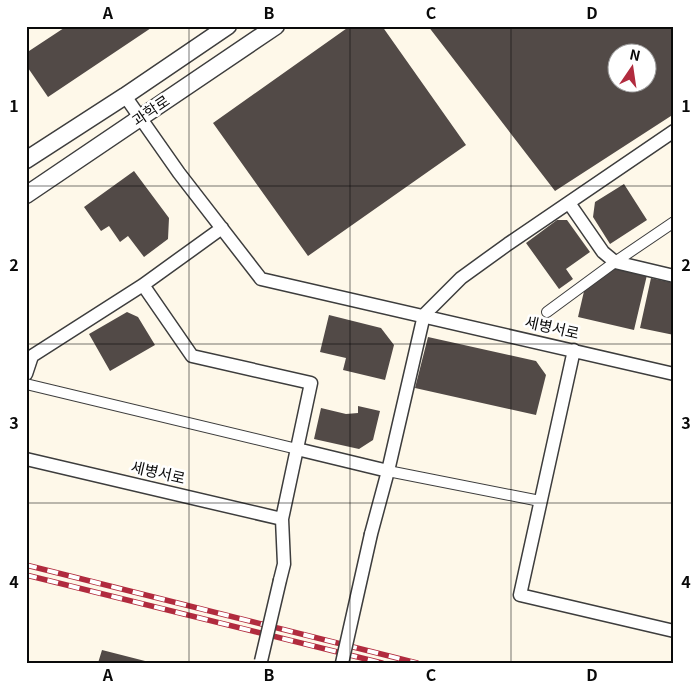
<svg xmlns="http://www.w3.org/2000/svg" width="700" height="689" viewBox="0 0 700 689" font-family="Georgia,'Noto Sans KR',serif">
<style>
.building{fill:#524a47;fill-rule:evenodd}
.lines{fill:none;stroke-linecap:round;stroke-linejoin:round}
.pedestrian-casing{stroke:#3d3d3d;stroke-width:12}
.minor-casing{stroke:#3d3d3d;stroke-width:15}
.tertiary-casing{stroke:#3d3d3d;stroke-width:19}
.pedestrian{stroke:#fff;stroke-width:10}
.minor{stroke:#fff;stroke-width:12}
.tertiary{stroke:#fff;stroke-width:16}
.rail-casing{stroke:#b12b3e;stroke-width:5.5}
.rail{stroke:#fff;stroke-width:4;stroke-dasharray:11;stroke-linecap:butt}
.minor-bridge-casing{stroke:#3d3d3d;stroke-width:15;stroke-linecap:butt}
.minor-bridge{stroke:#fff;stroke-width:12}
.grid{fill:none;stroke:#0a0a0a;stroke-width:1;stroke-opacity:0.55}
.labels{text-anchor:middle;stroke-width:5;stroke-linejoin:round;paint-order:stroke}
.street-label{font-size:15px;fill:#0a0a0a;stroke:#fff}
.neatline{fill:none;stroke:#0a0a0a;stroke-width:2}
.grid-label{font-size:16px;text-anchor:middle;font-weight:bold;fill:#0a0a0a}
</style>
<rect width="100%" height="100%" fill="#fef8e9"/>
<path class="building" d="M67,26H154L48,97L26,65V53Z
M350,26H382L466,145L308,256L213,123Z
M428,26H674V114L555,191ZM618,52H648V82H618Z
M134,171L169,218L168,239L144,257L128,236L120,242L109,226L101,231L84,207Z
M624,184L647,220L610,244L593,217L595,202Z
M557,220H567L590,252L566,269L573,279L559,289L526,243Z
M612,267L647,275L634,330L578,317L585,287Z
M651,278L674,283V335L640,328Z
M127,312L138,317L155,345L110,371L89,334Z
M329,315L381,328L394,345L385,380L343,370L346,358L320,352Z
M428,337L536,361L546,375L536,415L415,388Z
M358,406L380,411L373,440L359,449L314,439L321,408L346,414L358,413Z
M102,650L149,662V663H98Z"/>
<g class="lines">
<g class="pedestrian-casing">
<path id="pedestrian" d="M547,312L615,262L674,222
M26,384L297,449
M388,471L540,501"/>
</g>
<g class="minor-casing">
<path id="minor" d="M125,96L179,173L261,279L674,374
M569,203L603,252L615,262L674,276
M143,285L192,356L311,383L282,519L284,564L280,580
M574,350L520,595L674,631
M26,374L32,356L143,285L222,228
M297,449L388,471
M26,459L282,519
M371,534L388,471L424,315L461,278L508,244L674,131"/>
</g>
<g class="tertiary-casing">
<path id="tertiary" d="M26,160L125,96L228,26
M26,195L276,26"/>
</g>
<use href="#pedestrian" class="pedestrian"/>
<use href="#minor" class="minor"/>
<use href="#tertiary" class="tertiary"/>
<g class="rail-casing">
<path id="rail" d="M26,565L417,663
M26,575L382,663"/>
</g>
<use href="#rail" class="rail"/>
<g class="minor-bridge-casing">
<path id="minor-bridge" d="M261,661L280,580
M342,663L371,534"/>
</g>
<use href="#minor-bridge" class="minor-bridge"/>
</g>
<path class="grid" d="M189,26V663M350,26V663M511,26V663M26,186H674M26,344H674M26,503H674"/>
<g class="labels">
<g class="street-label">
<text transform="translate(151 111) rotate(-34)" y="5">과학로</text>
<text transform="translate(552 328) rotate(13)" y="5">세병서로</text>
<text transform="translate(158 473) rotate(13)" y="5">세병서로</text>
</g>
</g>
<rect width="700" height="689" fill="none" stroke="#ffffff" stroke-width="55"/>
<g transform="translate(632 68) rotate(13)"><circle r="24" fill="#ffffff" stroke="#9d9d9d"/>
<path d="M0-4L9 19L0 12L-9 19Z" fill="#b12b3e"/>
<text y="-8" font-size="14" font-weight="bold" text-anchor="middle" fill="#0a0a0a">N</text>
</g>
<rect x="28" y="28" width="644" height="634" class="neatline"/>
<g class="grid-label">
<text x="108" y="19">A</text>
<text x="269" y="19">B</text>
<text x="431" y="19">C</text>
<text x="592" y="19">D</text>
<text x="14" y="112">1</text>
<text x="686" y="112">1</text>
<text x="14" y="271">2</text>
<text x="686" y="271">2</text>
<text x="14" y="429">3</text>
<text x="686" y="429">3</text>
<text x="14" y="588">4</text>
<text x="686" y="588">4</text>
<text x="108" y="681">A</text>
<text x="269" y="681">B</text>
<text x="431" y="681">C</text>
<text x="592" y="681">D</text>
</g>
</svg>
